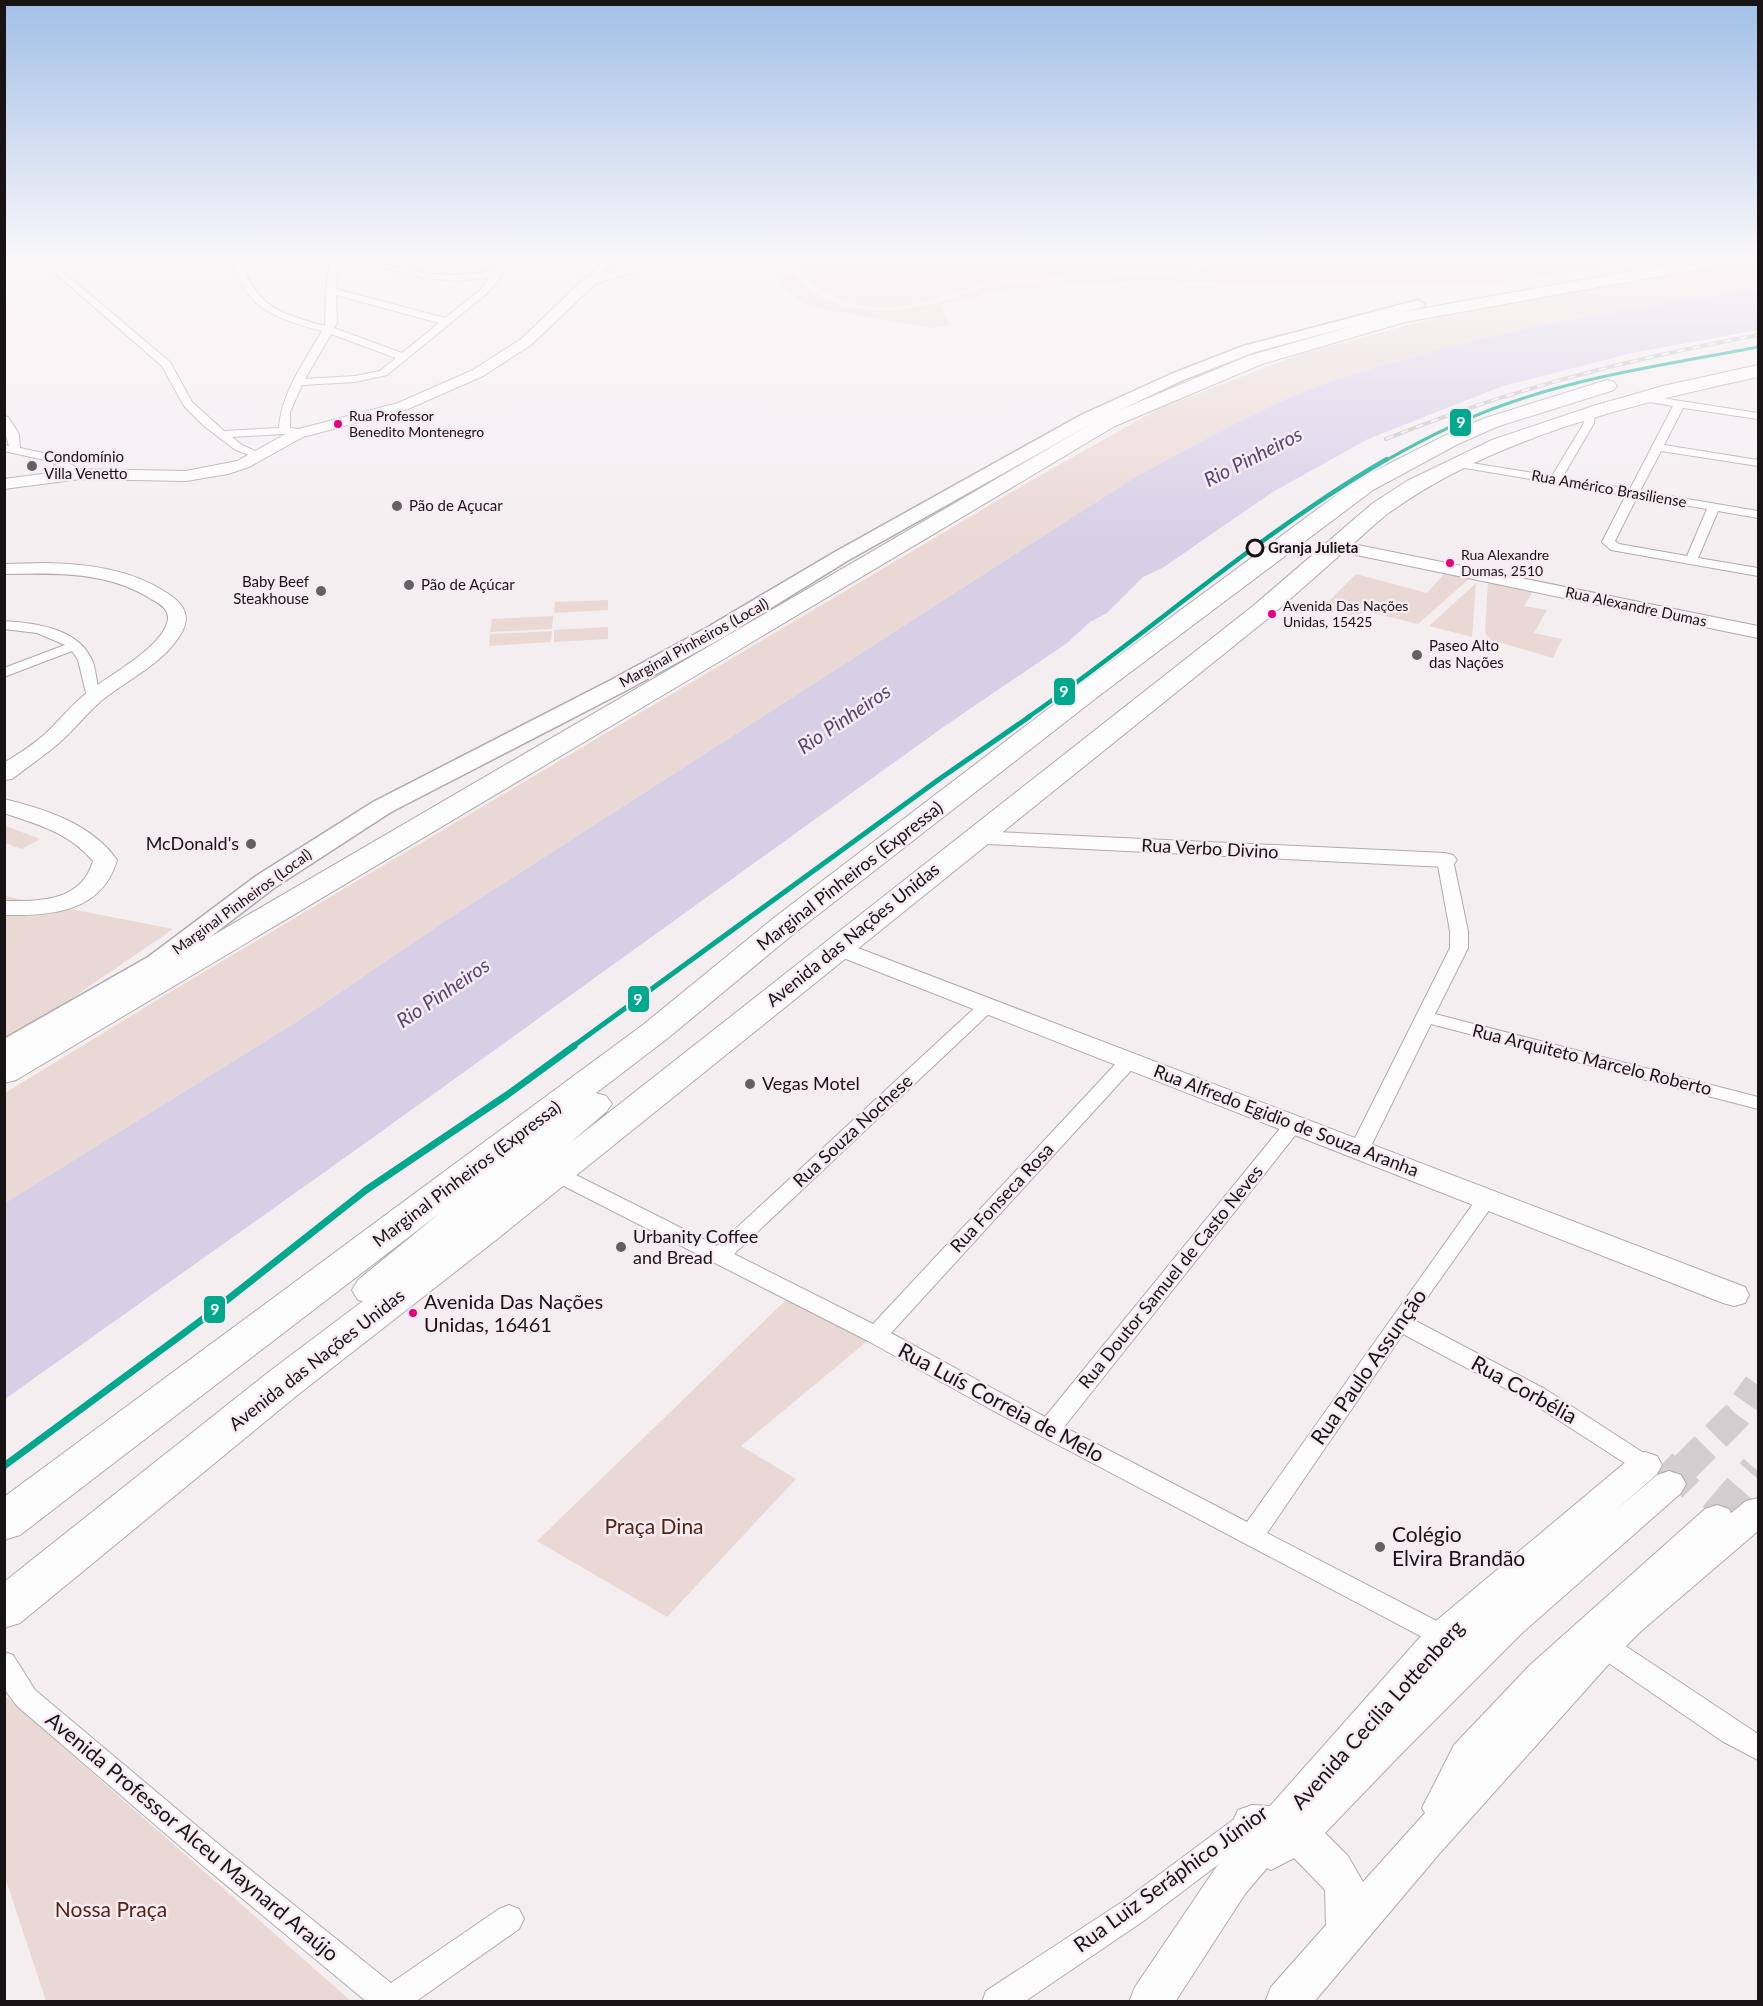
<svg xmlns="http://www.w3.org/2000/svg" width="1763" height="2006" viewBox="0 0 1763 2006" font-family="Lato,sans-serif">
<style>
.green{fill:#ead8d4}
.water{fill:#d7cfe6}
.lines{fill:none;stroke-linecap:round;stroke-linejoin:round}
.secondary-tunnel-far1{stroke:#d3cdd0;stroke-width:30;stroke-dasharray:30 15;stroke-linecap:butt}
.secondary-tunnel{stroke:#d3cdd0;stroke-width:38;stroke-dasharray:38 19;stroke-linecap:butt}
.street-casing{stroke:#afaaad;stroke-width:2}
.secondary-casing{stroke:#afaaad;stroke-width:2}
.primary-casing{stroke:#afaaad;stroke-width:3}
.highway-casing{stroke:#afaaad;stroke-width:2}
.street{fill:#fdfcfd;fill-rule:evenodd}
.secondary{fill:#fdfcfd;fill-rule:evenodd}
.primary{fill:#fdfcfd;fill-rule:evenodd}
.highway{fill:#fdfcfd;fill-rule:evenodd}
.rail-casing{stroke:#c3c2c2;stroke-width:4}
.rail{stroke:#f7ebf1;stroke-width:2;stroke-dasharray:8;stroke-linecap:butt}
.rail-1-far3-casing{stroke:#f7ebf1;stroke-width:5}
.rail-1-far2-casing{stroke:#f7ebf1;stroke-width:8}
.rail-1-far1-casing{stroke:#f7ebf1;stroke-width:9}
.rail-1-casing{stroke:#f7ebf1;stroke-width:11}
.rail-1-far3{stroke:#00a88e;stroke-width:3}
.rail-1-far2{stroke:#00a88e;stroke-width:4.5}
.rail-1-far1{stroke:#00a88e;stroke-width:5}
.rail-1{stroke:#00a88e;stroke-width:7}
.bus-dot{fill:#e5007d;stroke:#f7ebf1;stroke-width:2}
.poi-dot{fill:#656063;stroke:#f7ebf1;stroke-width:2}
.stop-dot{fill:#f7ebf1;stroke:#181416;stroke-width:3}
.labels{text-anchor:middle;stroke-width:5;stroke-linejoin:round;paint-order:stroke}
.far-bus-label{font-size:14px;fill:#181416;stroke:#f7ebf1;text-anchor:start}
.far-poi-label{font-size:15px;fill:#181416;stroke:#f7ebf1;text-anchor:start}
.far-street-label{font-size:15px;fill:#181416;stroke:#f7ebf1}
.far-stop-label{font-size:15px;font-weight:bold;fill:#181416;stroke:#f7ebf1;text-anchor:start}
.poi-label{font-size:18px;fill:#181416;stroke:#f7ebf1;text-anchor:start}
.street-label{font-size:18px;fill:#181416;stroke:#f7ebf1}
.water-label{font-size:20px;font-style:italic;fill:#544674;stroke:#f7ebf1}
.near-bus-label{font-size:20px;fill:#181416;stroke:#f7ebf1;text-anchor:start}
.near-street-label{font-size:21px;fill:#181416;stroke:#f7ebf1}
.near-park-label{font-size:21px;fill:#532414;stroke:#f7ebf1}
.near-poi-label{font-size:21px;fill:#181416;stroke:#f7ebf1;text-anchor:start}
.line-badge{stroke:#f7ebf1;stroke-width:2}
.badge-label{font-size:16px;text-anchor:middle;font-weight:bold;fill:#fff}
</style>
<rect width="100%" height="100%" fill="#f4eef1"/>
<path class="green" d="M797,259H958L1015,264L1056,259H1222C1207,266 1188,267 1172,269C1113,277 1053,273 994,283C950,291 910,313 864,306C838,302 804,286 797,259Z
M1227,259H1662L1497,283L1432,285L1137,281L1004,290L940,305L950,325L933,328L806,306L779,282L789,272L821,298L848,308L891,311L937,303L995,284L1199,271Z
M1758,259V289C1638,307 1519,325 1402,360C1367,370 1332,380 1298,394C1241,419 1187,449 1132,479L448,919L301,1019L5,1203V1093L172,991L1027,483L1160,408L1301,354L1457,312L1614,283Z
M1445,573L1469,579L1418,624L1369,612L1351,615L1323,607L1356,574L1427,593Z
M1476,583L1472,637L1429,626Z
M1488,583L1533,591L1524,606L1547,610L1534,633L1562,639L1553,658L1491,640L1485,633Z
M608,600V610L554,613L555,602Z
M553,616L552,629L490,632L492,619Z
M608,627V639L554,642V630Z
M552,631L551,642L489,646L490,634Z
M6,826L40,839L22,849L5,843Z
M4,896L173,929L5,1044Z
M789,1297L870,1339L741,1446L796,1479L667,1617L537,1541Z
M5,1696L351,2001H46L5,1877Z"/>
<path class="water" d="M1758,289V330L1632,353L1503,386L1368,439L1271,493L1164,567L1143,577L1107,613L1090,622L1067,643L942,728L364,1144L5,1399V1203L301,1019L448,919L1132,479C1187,449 1241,419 1298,394C1332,380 1367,370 1402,360C1519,325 1638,307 1758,289Z"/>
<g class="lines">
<path class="secondary-tunnel-far1" d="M1684,1468L1737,1415L1758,1385"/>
<path class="secondary-tunnel" d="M1669,1484L1686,1467
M1717,1519L1758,1471"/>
<g class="street-casing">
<path id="street" d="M39,259H48L170,362L192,402L224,431L279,428C281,393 305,361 322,331C277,318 244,310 233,259H241C256,308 280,313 325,326L326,287L331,259H339L336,289L445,318L480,290L490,277L458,281L424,278L348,259C368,258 388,266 408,270C437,276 465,276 493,271L500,259H508L498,281L486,294L387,375L355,382L302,385L290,412V428L299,429V433L232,437L242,445L262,454L264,456L258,459L234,449L204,426L184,406L162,366ZM336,295L439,323L402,353L334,328L337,323ZM331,334L396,358L380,371L355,376L305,379Z
M601,259H609L610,264L593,283H587V279L601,264Z
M1642,395L1758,413V419L1683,408L1664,445L1758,460V466L1661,451L1640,491L1758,511V518L1718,511L1698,558L1758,568V576L1611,550L1602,542L1626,495L1459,467L1453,464L1459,461L1552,476L1584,423L1585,414L1590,411L1595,414L1594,423L1562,478L1630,489L1673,406L1638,400V396ZM1637,497L1707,509L1687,556L1619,544L1615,541Z
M4,416L8,417L19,434L20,448L57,456L84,472V476H76L49,461L4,451V445L9,446L4,429Z
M4,621C35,623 78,628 92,660C97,672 96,685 101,697L99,700L94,701L87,697L78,660L72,651L4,677V668L65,645L37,633L4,629Z
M1445,855L1453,860L1468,931V948L1435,1014L1758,1097V1109L1431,1024L1369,1150L1366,1155L1359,1156L1352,1155L1349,1150L1450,948V931L1437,860Z
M987,1001L993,1002L996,1006L993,1010L734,1254L873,1324L1122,1057H1136L1138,1061L1136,1065L891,1333L1045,1417L1287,1120L1294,1118L1301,1120L1304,1124L1301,1128L1064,1427L1247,1522L1480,1194L1487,1192L1494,1194L1497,1199L1412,1319L1545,1389L1653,1459L1657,1465L1653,1471L1645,1474L1637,1471L1529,1401L1403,1334L1267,1533L1452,1629L1456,1637L1452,1645L1443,1648L992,1410L868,1341L548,1178L545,1173L548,1168L555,1166L562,1168L717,1246L981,1002Z
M1603,1634L1612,1637L1758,1734V1760L1722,1741L1594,1653L1590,1645L1594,1637Z
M4,1652L13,1655L35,1690L222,1847L391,1983L499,1909L509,1905L519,1909L524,1919L519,1929L415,2002H367L202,1865L17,1706L4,1689Z
M1255,1807L1265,1811L1269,1820L1265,1829L1145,1920L1024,2002H982L986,1991L1125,1900L1245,1811Z"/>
</g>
<g class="secondary-casing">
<path id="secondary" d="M649,259H667L665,262L595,284L531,345L483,376L408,409L303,437L249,467L228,474L186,481L80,479L4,489V479L80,469L186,471L237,461L291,431L398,403L473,370L521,339L585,278Z
M1338,541L1758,626V638L1332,550L1329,546L1332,542Z
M45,563C88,564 131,569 167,593C181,602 191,613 183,630C167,662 128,679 101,701C86,714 74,730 59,743C44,756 27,767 12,779L4,780V763C18,754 33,745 45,734C60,720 72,704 88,692C109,675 164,647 168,619C169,609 159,603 151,599C107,571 55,573 4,574V564Z
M4,799C45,809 92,824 117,860C102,912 52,916 4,915V901C41,901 81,902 93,861C68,832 39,825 4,813Z
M975,831L1445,853L1453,855L1457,860L1453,865L1445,867L967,843L964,838L967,833Z
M837,940L1745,1287L1749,1295L1745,1303L1734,1306L1723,1303L828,952L825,947L828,942Z
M1645,1452L1657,1456L1662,1465L1657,1474L1615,1511L1657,1475L1669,1471L1681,1475L1686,1484L1681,1493L1522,1633L1404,1751L1325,1833L1348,1856L1363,1882L1425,1813L1422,1808L1454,1745L1530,1665L1705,1509L1717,1505L1729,1509L1731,1513L1746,1501L1758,1498V1531L1640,1632L1616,1656L1439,1854L1314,2002H1265L1271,1987L1326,1925L1325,1890L1294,1858L1271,1870L1267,1868L1245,1894L1175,2002H1129L1135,1987L1217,1866L1242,1838L1238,1836L1232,1823L1238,1810L1252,1805L1270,1806L1430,1626L1633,1456Z"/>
</g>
<g class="primary-casing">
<path id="primary" d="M1418,300L1425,304L1423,307L1255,352L1183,380L1093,423L847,561L724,637L627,690L391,812L274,888L168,969L14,1057L4,1060V1039L148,957L256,876L373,802L611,680L708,627L833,553L1081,415L1171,374L1243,346Z"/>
</g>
<g class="highway-casing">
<path id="highway" d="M1700,259H1734L1726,264L1405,322L1262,364L1115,426L16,1080L4,1083V1057L1101,418L1248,356L1397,313Z
M1758,365V377C1634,404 1496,436 1390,512C1376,522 1363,536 1349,547C1323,570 1297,593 1271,616L496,1240L300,1393L20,1623L4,1628V1582L270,1371L363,1301L358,1300L352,1290L358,1280L440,1213L20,1535L4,1540V1497L644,1024L775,917L1082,683L1357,480L1444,436L1485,418L1607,380L1614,382L1617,386L1614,390L1499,426L1458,444L1373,490L1100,695L797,931L668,1038L596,1093L606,1096L612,1104L606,1112L570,1143L1253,606L1373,503L1407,481L1492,440L1593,406L1663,386Z"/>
</g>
<use href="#street" class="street"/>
<use href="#secondary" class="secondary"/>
<use href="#primary" class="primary"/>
<use href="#highway" class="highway"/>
<g class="rail-casing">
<path id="rail" d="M1386,439C1507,390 1630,359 1758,335"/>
</g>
<use href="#rail" class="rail"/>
<g class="rail-1-far3-casing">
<path id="rail-1-far3" d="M1385,461C1425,438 1465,418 1509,403C1589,375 1675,363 1758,347"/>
</g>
<g class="rail-1-far2-casing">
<path id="rail-1-far2" d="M1027,718C1148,634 1259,533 1387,459"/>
</g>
<g class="rail-1-far1-casing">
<path id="rail-1-far1" d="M572,1047L938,780L1029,717"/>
</g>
<g class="rail-1-casing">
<path id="rail-1" d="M4,1466L199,1322L366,1190L507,1095L574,1046"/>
</g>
<use href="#rail-1-far3" class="rail-1-far3"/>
<use href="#rail-1-far2" class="rail-1-far2"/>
<use href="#rail-1-far1" class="rail-1-far1"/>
<use href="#rail-1" class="rail-1"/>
</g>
<linearGradient id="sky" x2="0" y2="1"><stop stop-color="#a1bfe7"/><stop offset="0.48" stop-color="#faf7f9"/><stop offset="1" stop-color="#faf7f9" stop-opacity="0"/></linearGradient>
<rect width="1763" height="540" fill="url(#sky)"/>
<g class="bus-dot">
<circle cx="338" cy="424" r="5"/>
<circle cx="1450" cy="563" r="5"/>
<circle cx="1272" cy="614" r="5"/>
<circle cx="413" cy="1313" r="5"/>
</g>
<g class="poi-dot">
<circle cx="32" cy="466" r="6"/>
<circle cx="397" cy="506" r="6"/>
<circle cx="409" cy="585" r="6"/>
<circle cx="321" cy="591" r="6"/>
<circle cx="1417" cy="655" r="6"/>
<circle cx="251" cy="844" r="6"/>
<circle cx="750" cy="1084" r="6"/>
<circle cx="621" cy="1247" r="6"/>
<circle cx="1380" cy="1547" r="6"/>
</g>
<circle class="stop-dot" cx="1255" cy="548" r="8"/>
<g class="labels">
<g class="far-bus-label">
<text x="349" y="421">Rua Professor<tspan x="349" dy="16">Benedito Montenegro</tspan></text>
<text x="1461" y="560">Rua Alexandre<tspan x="1461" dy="16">Dumas, 2510</tspan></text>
<text x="1283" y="611">Avenida Das Nações<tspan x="1283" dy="16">Unidas, 15425</tspan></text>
</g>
<g class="far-poi-label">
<text x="44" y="462">Condomínio<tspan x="44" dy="17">Villa Venetto</tspan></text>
<text x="409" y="511">Pão de Açucar</text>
<text x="309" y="587" text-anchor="end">Baby Beef<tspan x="309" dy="17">Steakhouse</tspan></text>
<text x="421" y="590">Pão de Açúcar</text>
<text x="1429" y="651">Paseo Alto<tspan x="1429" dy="17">das Nações</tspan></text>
</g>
<g class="far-street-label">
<text transform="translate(1609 489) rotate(10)" y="5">Rua Américo Brasiliense</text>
<text transform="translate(1636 607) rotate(12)" y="5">Rua Alexandre Dumas</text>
<text transform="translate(694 643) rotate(-29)" y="5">Marginal Pinheiros (Local)</text>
<text transform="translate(242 902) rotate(-36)" y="5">Marginal Pinheiros (Local)</text>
</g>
<g class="far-stop-label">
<text x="1268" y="553">Granja Julieta</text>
</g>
<g class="poi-label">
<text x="239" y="850" text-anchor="end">McDonald's</text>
<text x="762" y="1090">Vegas Motel</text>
<text x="633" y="1243">Urbanity Coffee<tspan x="633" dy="21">and Bread</tspan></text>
</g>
<g class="street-label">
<text transform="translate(1210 849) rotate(3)" y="6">Rua Verbo Divino</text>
<text transform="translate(850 876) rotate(-38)" y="6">Marginal Pinheiros (Expressa)</text>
<text transform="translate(853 935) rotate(-39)" y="6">Avenida das Nações Unidas</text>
<text transform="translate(1592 1060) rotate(14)" y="6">Rua Arquiteto Marcelo Roberto</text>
<text transform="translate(1286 1121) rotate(21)" y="6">Rua Alfredo Egidio de Souza Aranha</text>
<text transform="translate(853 1131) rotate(-43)" y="6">Rua Souza Nochese</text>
<text transform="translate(467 1174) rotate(-37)" y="6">Marginal Pinheiros (Expressa)</text>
<text transform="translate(1002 1198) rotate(-47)" y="6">Rua Fonseca Rosa</text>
<text transform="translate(1171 1277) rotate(-51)" y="6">Rua Doutor Samuel de Casto Neves</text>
<text transform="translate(317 1360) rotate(-38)" y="6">Avenida das Nações Unidas</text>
</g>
<g class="water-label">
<text transform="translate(1253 457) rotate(-27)" y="7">Rio Pinheiros</text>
<text transform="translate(844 719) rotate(-34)" y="7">Rio Pinheiros</text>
<text transform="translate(443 993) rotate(-34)" y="7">Rio Pinheiros</text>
</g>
<g class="near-bus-label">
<text x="424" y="1309">Avenida Das Nações<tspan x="424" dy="23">Unidas, 16461</tspan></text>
</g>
<g class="near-street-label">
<text transform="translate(1369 1367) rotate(-55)" y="7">Rua Paulo Assunção</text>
<text transform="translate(1524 1390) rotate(29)" y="7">Rua Corbélia</text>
<text transform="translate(1001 1403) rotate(28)" y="7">Rua Luís Correia de Melo</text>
<text transform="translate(1378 1715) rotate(-48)" y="7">Avenida Cecília Lottenberg</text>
<text transform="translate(192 1837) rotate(40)" y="7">Avenida Professor Alceu Maynard Araújo</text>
<text transform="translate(1171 1879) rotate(-36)" y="7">Rua Luiz Seráphico Júnior</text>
</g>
<g class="near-park-label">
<text x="654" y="1534">Praça Dina</text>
<text x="111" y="1917">Nossa Praça</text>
</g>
<g class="near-poi-label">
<text x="1392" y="1542">Colégio<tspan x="1392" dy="24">Elvira Brandão</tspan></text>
</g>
</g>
<g class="line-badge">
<rect x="1449" y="408" width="23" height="29" rx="6" fill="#00a88e"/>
<rect x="1053" y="677" width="23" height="29" rx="6" fill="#00a88e"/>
<rect x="627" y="985" width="23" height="28" rx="6" fill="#00a88e"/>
<rect x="203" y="1295" width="23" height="29" rx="6" fill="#00a88e"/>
</g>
<g class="badge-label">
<text x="1461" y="428">9</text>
<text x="1064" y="697">9</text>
<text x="638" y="1005">9</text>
<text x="215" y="1315">9</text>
</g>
<rect width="1763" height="2006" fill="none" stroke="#181416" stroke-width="12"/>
</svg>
